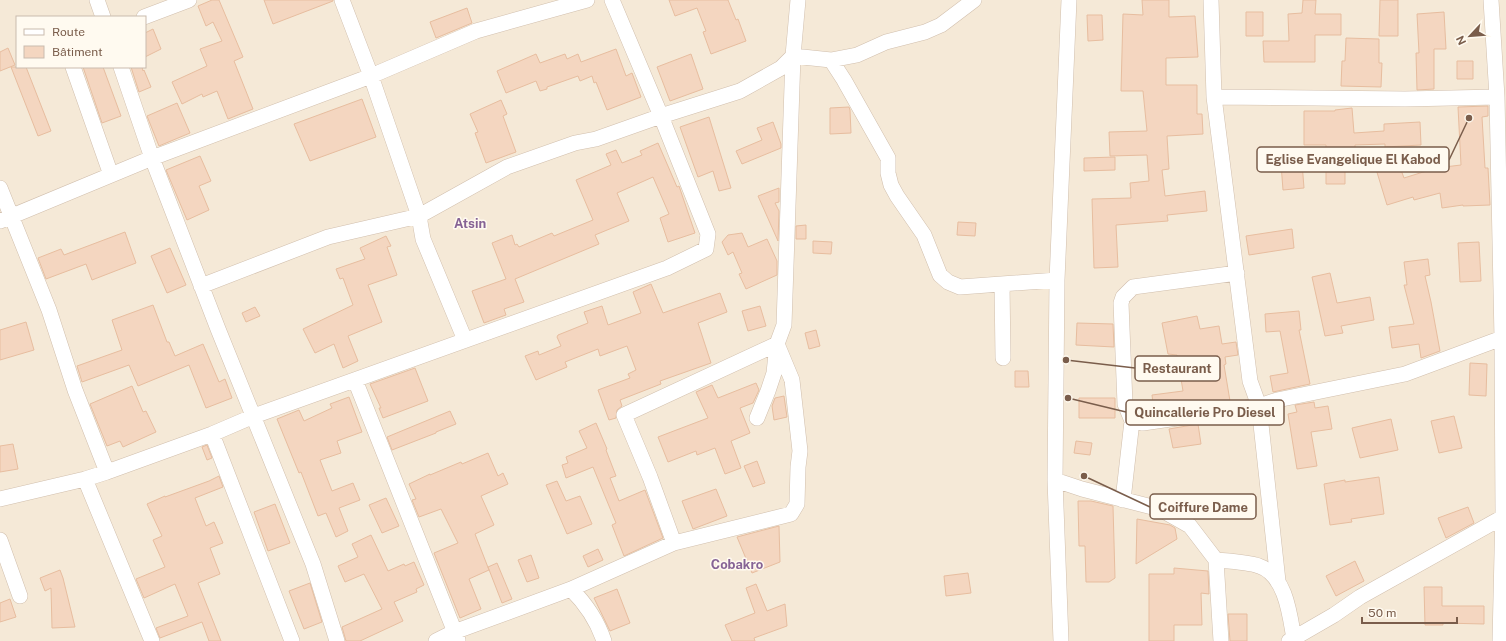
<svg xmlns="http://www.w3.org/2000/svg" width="1506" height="641" viewBox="0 0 1506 641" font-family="'Public Sans',sans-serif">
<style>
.residential{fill:#f5e9d7;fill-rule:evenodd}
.building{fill:#f4d6c0;stroke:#e7bd9f}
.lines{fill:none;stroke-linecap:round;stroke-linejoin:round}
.minor-casing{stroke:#d1bfad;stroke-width:16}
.minor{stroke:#fff;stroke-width:15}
.labels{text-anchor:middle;stroke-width:3;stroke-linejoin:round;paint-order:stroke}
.neighbourhood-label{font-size:13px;font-weight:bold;fill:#866395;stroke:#fffaf0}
.leader{fill:none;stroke:#7a5d4b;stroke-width:1.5}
.callout-dot{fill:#7a5d4b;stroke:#fffaf0;stroke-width:1.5}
.callout{fill:#fffaf0;stroke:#7a5d4b;stroke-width:1.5}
.callout-label{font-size:13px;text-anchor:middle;font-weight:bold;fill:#7a5d4b}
</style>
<rect width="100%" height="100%" fill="#fdf6e9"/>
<path class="residential" d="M0,0H1506V641H0ZM17,17H145V67H17Z"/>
<path class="building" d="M212,0H219L243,57L234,61L253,109L228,119L217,91L203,97L202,94L182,104L172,82L207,66L200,49L222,41L213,22L206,26L198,6Z
M264,0H333V1L273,24Z
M669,0H728L736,20L738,19L746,41L711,54L703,32L706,31L697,8L675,16Z
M1142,0H1169V17L1195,16L1198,57L1166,58V85H1197V114H1202L1203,134L1167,136L1169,169L1162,170L1165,196L1205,191L1207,211L1167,215L1168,221L1116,225L1118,267L1094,268L1092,199L1131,198L1130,183L1149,181L1147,155L1110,156L1109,132L1147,131L1143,91H1121L1123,14L1143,15Z
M1303,0H1316L1315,14H1341V35H1315V62H1264L1263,41H1289L1288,14L1302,13Z
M1380,0H1398V36H1379Z
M467,8L472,23L436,38L430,22Z
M1246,12H1263V36H1246Z
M1444,12L1446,49H1434V89L1417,90L1416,53H1419L1417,14Z
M1087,15H1102L1103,40L1088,41Z
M153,29L161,49L145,57V33Z
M1346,38L1379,39V63H1382L1381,87L1341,86L1342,61H1345Z
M8,48L15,65L0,71V52Z
M616,49L626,76L632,73L641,97L607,110L596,82L594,83L592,76L580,81L578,76L547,87V89L540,91L536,81L506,93L497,71L536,54L540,63L565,54L567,59L578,54L581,62Z
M691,54L703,89L670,101L657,67Z
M1457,61H1473V79H1457Z
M11,67H26L51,131L38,136Z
M83,67H103L121,116L102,123Z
M131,67H142L143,71L144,70L151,87L139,92Z
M362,99L376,137L310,161L294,124Z
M501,100L507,114L503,116L516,152L486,163L475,133L478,132L470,114Z
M177,103L190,133L159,146L147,116Z
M1488,106V116L1482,117L1485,168H1488L1490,205L1463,206V205L1442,208L1440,193L1414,200L1413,197L1387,205L1376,169L1398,162L1404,178L1436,168L1461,165L1458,107Z
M849,107L850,110L851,133L830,134V108Z
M1352,108L1354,133L1384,131V124L1420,122L1421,145L1385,147V144L1355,145V148L1345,149V184H1326V145H1304V111H1335V110Z
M709,117L731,188L719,191L713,171L698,177L680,127Z
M773,122L781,144V148L742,164L736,151L762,140L757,128Z
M658,143L677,187L679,186L695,233L668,242L660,218L669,214L653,177L617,193L629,221L595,235L599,244L515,279L524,302L504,309L506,315L484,323L472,291L506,279L492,243L512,235L515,245L517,244L519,247L552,233L554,236L593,220L576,180L611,165L606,154L616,150L622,163L642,155L640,151Z
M1301,150L1304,188L1283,190L1280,151Z
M200,156L211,181L199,186L209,210L187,220L166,170Z
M1115,157V170L1084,171V158Z
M779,188V202L775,203L779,211L778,241L758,196Z
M958,222L976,223L975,236L957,235Z
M806,225V239H796V226Z
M1292,229L1294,248L1249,255L1246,236Z
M125,232L136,263L92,280L86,264L46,279L38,258L61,249L64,255Z
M742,233L748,247L767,239L777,261V275L746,289L739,274L742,273L733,252L728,255L722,242L728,235Z
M386,236L391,246L387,247L397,275L368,285L382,322L348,336L358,361L343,368L334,344L315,353L303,329L353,305L343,278L340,279L336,269L365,259L360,248Z
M813,241L832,242L831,254L813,253Z
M1479,242L1481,281L1460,282L1458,243Z
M170,248L186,285L167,293L151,256Z
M1428,259L1430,275L1425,276L1431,302L1440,351L1421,358L1419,344L1392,348L1389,327L1414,324L1404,285H1407L1404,262Z
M1330,273L1337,303L1370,297L1374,320L1341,326L1343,333L1325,336L1312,277Z
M651,284L663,313L720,293L727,312L698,323L711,363L660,381L661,384L620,400L622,406L617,410L616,418L609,420L598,390L630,378L628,374L636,370L627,346L600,356L598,349L565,362L567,367L536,380L525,356L538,351L539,355L561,346L557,337L558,335L588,323L584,312L602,306L608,325L641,313L633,292Z
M153,305L167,342H169L175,356L203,344L219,382L225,379L232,398L206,408L189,365L138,386L129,365L82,382L77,366L122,350L112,320Z
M760,306L766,326L748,331L742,311Z
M255,307L260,316L246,322L242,313Z
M1299,311L1301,330H1299L1310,384L1273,392L1270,376L1288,373L1280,331L1266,332L1265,314Z
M1197,316L1200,329L1219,326L1222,344L1236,342L1238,355L1225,357L1226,364L1224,365L1230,401L1212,403L1211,402L1173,407V410L1154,412L1152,395L1183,391L1177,355L1168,354L1162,323Z
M26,322L34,350L0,360V330Z
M1077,323L1113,324L1114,347L1076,345Z
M816,330L820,346L809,349L805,333Z
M1470,363L1487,364L1486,396L1469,395Z
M415,368L428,401L383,418L379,408H381L370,384Z
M1015,371H1028L1029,387H1015Z
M756,383L759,390L753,403L740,408L750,433L731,441L741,468L725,474L715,448L697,455L696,451L668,462L658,437L708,418L696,392L712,385L718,398Z
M132,386L143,412L146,411L156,432L123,447L120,441L107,446L90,404Z
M784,396L787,417L774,420L772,406L775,398Z
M349,397L362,432L337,441L341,453L320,460L332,491L353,483L360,500L339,508L348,531L336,537L326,513L318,516L301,472L299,473L277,419L299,410L304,421L332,408L330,404Z
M1079,398H1115V418H1079Z
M1314,402L1315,408L1328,406L1332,429L1311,432L1317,466L1297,469L1288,414L1297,412L1295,405Z
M450,411L456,424L436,432V433L392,450L387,437Z
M1454,416L1462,448L1439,453L1431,421Z
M1391,419L1398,450L1360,458L1352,428Z
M596,423L607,449L606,450L616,476L610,478L619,501L645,490L663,538L624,556L612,525L616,523L593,467L566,478L562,465L568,463L566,457L587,448L579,431Z
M1198,424L1201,444L1173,448L1169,429Z
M1076,441L1092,443L1090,455L1074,453Z
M13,444L18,469L0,472V446Z
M207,445L212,458L207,460L202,447Z
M488,453L498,476L503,473L508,484L481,496L494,525L475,534L489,570L469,579L481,609L460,618L434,553L458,543L441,509L419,517L412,500L416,499L409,484L430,474V475L461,462L462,464Z
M757,461L765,483L753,487L744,466Z
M219,476L223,487L195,498L206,526L214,522L223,543L210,548L220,574L198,583L221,641H209L202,622L160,638L156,628L188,616L175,584L144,598L136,579L165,567L153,540L162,536L147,504L165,496V497L209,481Z
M1379,477L1384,514L1351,519L1352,522L1330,525L1324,484L1345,480V482Z
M557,481L566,501L580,496L592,524L567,534L546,485Z
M716,489L727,516L693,529L682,501Z
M386,498L399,526L382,533L369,505Z
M1078,501H1091L1113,506L1115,578L1109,582H1086L1085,546H1079Z
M275,504L290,543L268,551L254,512Z
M1468,507L1474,523L1446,538L1438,518Z
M1137,519L1170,525L1175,528L1177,539L1136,564Z
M779,526L780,562L752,573L737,537Z
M371,535L388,571L404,564L405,566L414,562L424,585L416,589L417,592L394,602L403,621L360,641H346L342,627L382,609L364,574L345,582L338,566L358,557L352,544Z
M598,549L603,560L588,567L583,556Z
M531,555L539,578L527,582L518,560Z
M1355,561L1364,581L1336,596L1326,576Z
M497,563L512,599L502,603L488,567Z
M1174,568L1208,571L1209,594L1201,593L1202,625H1174V641H1149V574H1174Z
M60,570L63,578L75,627L52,628L51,588L45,591L40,578Z
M968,573L971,593L946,596L944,576Z
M310,583L322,622L304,629L289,591Z
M756,584L767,611L785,604L787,626L754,638L755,641H732L725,625L755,613L746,588Z
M1424,587H1442V606H1484V624L1443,623V625H1425Z
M617,589L630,623L610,631L594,598Z
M10,599L16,617L0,622V603Z
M1228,614H1247V641H1230Z"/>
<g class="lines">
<g class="minor-casing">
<path id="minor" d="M97,0L103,17
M342,0L371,76L419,216L423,239L465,340
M1211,0L1214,97L1250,381L1259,406L1277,400L1405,374L1502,338
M1491,0L1497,97L1502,338L1503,510L1500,641
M144,17L189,0
M831,60L844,80L888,158V173L891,185L897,196L924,235L940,275L948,282L960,287L974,286L1057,280
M73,67L111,175
M121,67L152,158L218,329L313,564L337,641
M1214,97L1405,99L1497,97
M0,188L49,310L75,390L107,472
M0,221L152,158L371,76L476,31L587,0
M1237,273L1133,287L1123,297L1121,303L1125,404L1132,421L1143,423L1259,406L1278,581
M1002,284L1003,358
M201,286L328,237L419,216L507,167L575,143L596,139L661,116L740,91L781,68L793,56L831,60L857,55L886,42L925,32L941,25L974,0
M355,380L458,640
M757,418L768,391L774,373L777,344L784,325L793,56L798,0
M212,434L292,641
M85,479L152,641
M1055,480L1082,489L1160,509L1190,526L1216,560C1228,561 1249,562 1259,566C1286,575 1290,616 1294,639
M0,499L85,479L107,472L212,434L254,416L667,268L706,249L708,234L661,116L612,0
M1123,500L1132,421
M0,540L20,596
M674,543L650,477L624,415L777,344
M1216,560L1221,641
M571,589C587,605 597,620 604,641
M436,641L454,632L571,589L674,543L791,514L797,504L798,467L800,451L792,380L777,344
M1061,641L1055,480L1057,280L1069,0
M1289,641L1334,615L1360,597L1503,517"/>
</g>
<use href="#minor" class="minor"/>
</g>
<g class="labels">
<g class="neighbourhood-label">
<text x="470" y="228">Atsin</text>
<text x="737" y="569">Cobakro</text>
</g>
</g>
<path class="leader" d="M1469 118L1449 160M1066 360L1135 368M1068 398L1126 412M1084 476L1150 507"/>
<g class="callout-dot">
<circle cx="1469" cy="118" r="4"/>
<circle cx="1066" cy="360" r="4"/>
<circle cx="1068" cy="398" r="4"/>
<circle cx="1084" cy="476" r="4"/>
</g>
<g class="callout">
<rect x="1257" y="147" width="192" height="25" rx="4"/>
<rect x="1135" y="356" width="85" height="25" rx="4"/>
<rect x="1126" y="400" width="158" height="25" rx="4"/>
<rect x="1150" y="494" width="106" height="25" rx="4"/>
</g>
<g class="callout-label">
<text x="1353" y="164">Eglise Evangelique El Kabod</text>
<text x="1177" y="373">Restaurant</text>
<text x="1205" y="417">Quincallerie Pro Diesel</text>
<text x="1203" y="512">Coiffure Dame</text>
</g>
<rect x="16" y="16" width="130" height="52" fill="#fffaf0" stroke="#cabbae"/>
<rect x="24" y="29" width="20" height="6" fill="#ffffff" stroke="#cabbae"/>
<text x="52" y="36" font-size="12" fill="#7a5d4b">Route</text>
<rect x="24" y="46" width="20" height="12" fill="#f4d6c0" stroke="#cabbae"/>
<text x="52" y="56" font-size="12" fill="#7a5d4b">Bâtiment</text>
<g transform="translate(1470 36) rotate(244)" stroke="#fffaf0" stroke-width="3" paint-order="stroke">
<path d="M0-3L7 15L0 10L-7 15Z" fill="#7a5d4b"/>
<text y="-6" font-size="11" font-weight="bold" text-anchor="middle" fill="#7a5d4b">N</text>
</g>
<path d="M1362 617v6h95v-6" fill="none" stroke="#7a5d4b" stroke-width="2"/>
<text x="1368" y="617" font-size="12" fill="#7a5d4b" stroke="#fffaf0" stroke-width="3" paint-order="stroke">50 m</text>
</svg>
